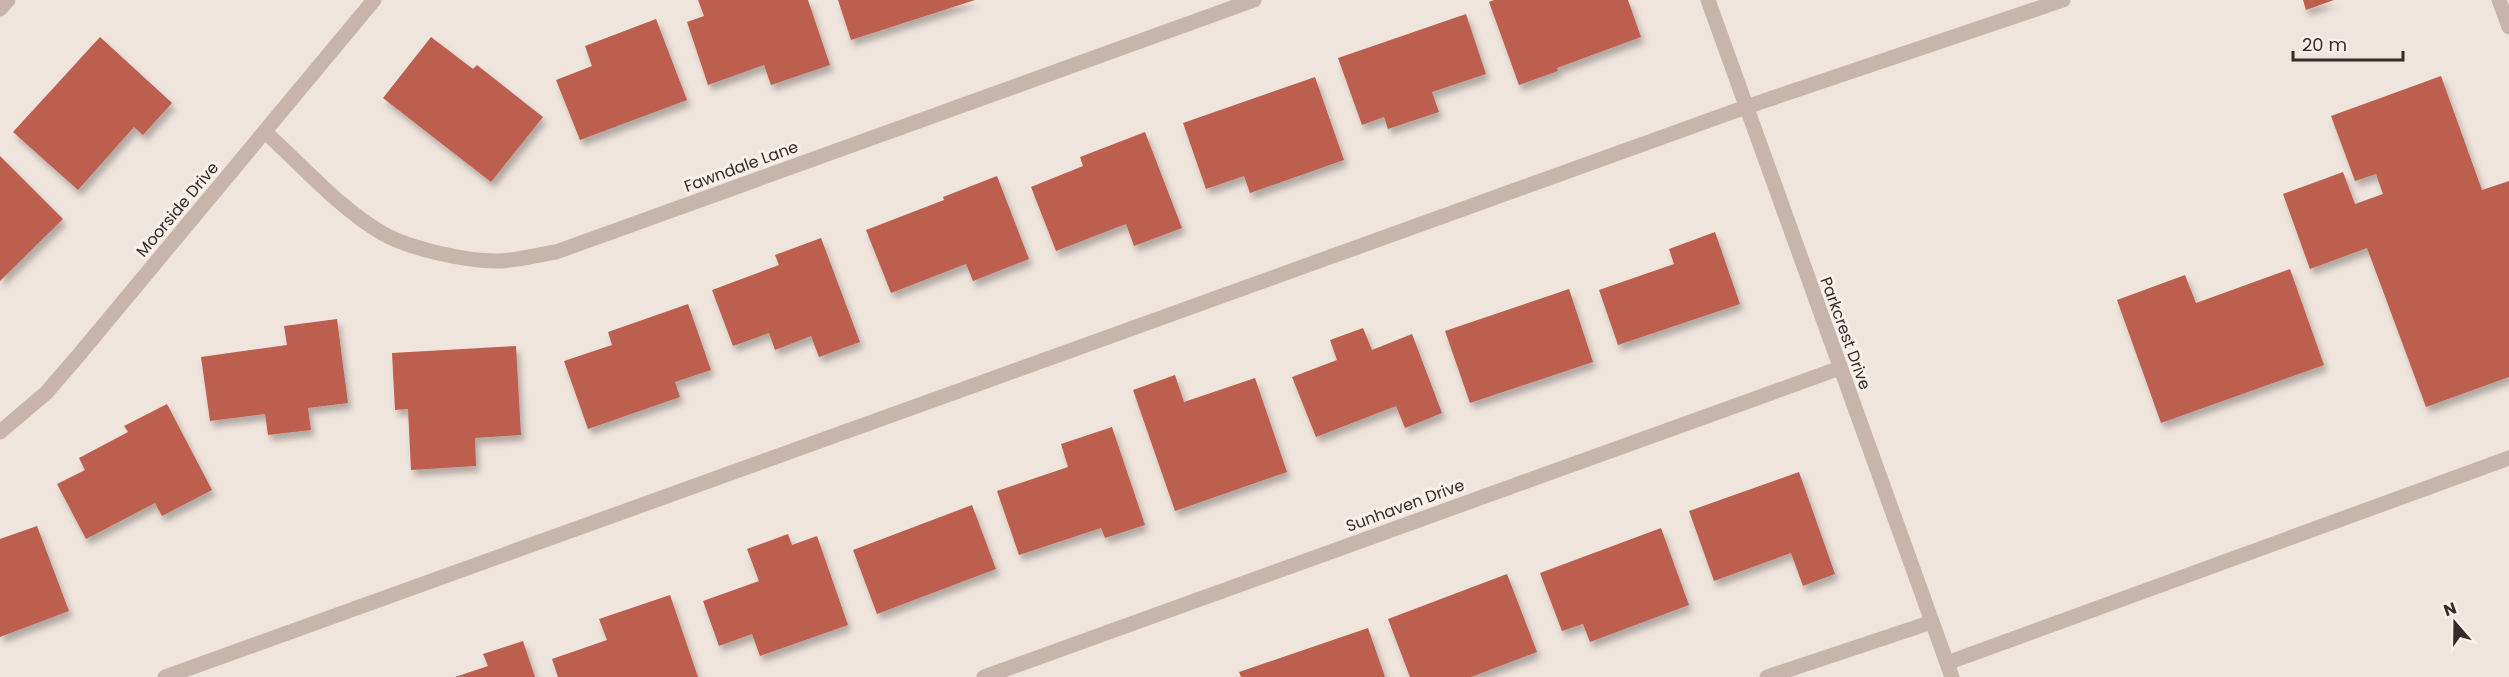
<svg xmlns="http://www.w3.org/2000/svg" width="2509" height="677" viewBox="0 0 2509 677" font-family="Poppins,sans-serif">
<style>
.building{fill:#bc5f4f;filter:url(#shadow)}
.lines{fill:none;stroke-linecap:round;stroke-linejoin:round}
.minor{stroke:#c7b4aa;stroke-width:15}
.labels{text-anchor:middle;stroke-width:6;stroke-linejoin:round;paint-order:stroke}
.street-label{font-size:16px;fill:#352b29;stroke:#f8f0e9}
</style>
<defs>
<filter id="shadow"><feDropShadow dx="3.5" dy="6" stdDeviation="3" flood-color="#0004"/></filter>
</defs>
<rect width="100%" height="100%" fill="#f0e5dd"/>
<path class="building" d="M698,0H808L830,65L771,85L764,65L708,85L687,22L704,16Z
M838,0H975L851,40Z
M1494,0H1628L1641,37L1557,68L1558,71L1519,85L1489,2Z
M2303,0H2334L2306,10Z
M1466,14L1486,74L1432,92L1439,112L1388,129L1384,117L1362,125L1338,58Z
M656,19L687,100L580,140L556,80L592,66L585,46Z
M100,37L172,103L143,135L134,127L78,190L13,132Z
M431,37L473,69L477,65L543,117L491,182L383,98Z
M2441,76L2482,190L2509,181V377L2426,407L2367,248L2310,269L2283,194L2343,172L2355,204L2383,194L2376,174L2355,181L2331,116Z
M1315,77L1344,160L1250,193L1244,176L1206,189L1183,123Z
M1145,132L1182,228L1134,246L1126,224L1056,251L1031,187L1083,166L1080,157Z
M0,156L63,219L0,281Z
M997,176L1029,259L973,281L966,264L891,293L866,230L944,200L943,197Z
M1715,232L1740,304L1618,345L1599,290L1674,264L1669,249Z
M821,238L860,342L819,357L811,336L775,350L769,333L733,346L712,290L779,265L775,255Z
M2290,269L2324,365L2161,423L2117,300L2185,275L2196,303Z
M1569,289L1593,362L1470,403L1445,331Z
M688,304L711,370L675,382L680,397L588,429L564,361L612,345L608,332Z
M337,319L348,403L308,408L311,430L268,435L265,414L210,421L201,357L287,345L284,326Z
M1363,328L1372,350L1412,334L1442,413L1405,428L1396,406L1316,437L1292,377L1337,360L1330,340Z
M516,346L521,435L475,438L476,466L411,470L408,409L395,410L392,353Z
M1175,375L1184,402L1255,378L1287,472L1175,511L1133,390Z
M167,404L212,490L162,516L155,503L86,539L57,484L85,470L79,458L128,432L124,426Z
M1112,427L1145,525L1105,538L1101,528L1019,555L997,491L1068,467L1061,444Z
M1799,472L1835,574L1803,586L1791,553L1714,581L1689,511Z
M972,505L996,569L877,614L853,550Z
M37,526L69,611L0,637V539Z
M1661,528L1689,605L1590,642L1583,624L1562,631L1540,573Z
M788,534L792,545L817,536L848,625L760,656L752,634L719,646L703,601L759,581L747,549Z
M1507,574L1537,652L1471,677H1410L1388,619Z
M670,595L698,677H558L552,659L607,640L599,619Z
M1368,628L1385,677H1241L1239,672Z
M523,641L535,677H455L488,666L483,654Z"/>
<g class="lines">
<path class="minor" d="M1708,0L1952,677
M2499,0L2509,27
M0,9L8,0
M265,132C303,166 338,207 382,233C410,249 465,261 497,261C516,261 537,255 556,252L1254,0
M0,432L46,393L78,356L374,0
M1947,663L2509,458
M165,677L1746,107L2063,0
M984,677L1840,368
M1767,677L1932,622"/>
</g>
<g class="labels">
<g class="street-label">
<text transform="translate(741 166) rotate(-20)" y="6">Fawndale Lane</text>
<text transform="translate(177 209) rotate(-50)" y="6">Moorside Drive</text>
<text transform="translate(1846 333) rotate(70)" y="6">Parkcrest Drive</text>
<text transform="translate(1405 505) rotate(-20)" y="6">Sunhaven Drive</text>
</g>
</g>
<g transform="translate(2455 623) rotate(340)" stroke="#f8f0e9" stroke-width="4.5" paint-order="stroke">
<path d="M0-4.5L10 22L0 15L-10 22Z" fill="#352b29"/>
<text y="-9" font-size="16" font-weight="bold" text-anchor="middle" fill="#352b29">N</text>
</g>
<path d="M2293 51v9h110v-9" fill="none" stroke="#352b29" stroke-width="3"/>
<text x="2302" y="51" font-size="18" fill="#352b29" stroke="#f8f0e9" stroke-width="4.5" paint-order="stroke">20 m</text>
</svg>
